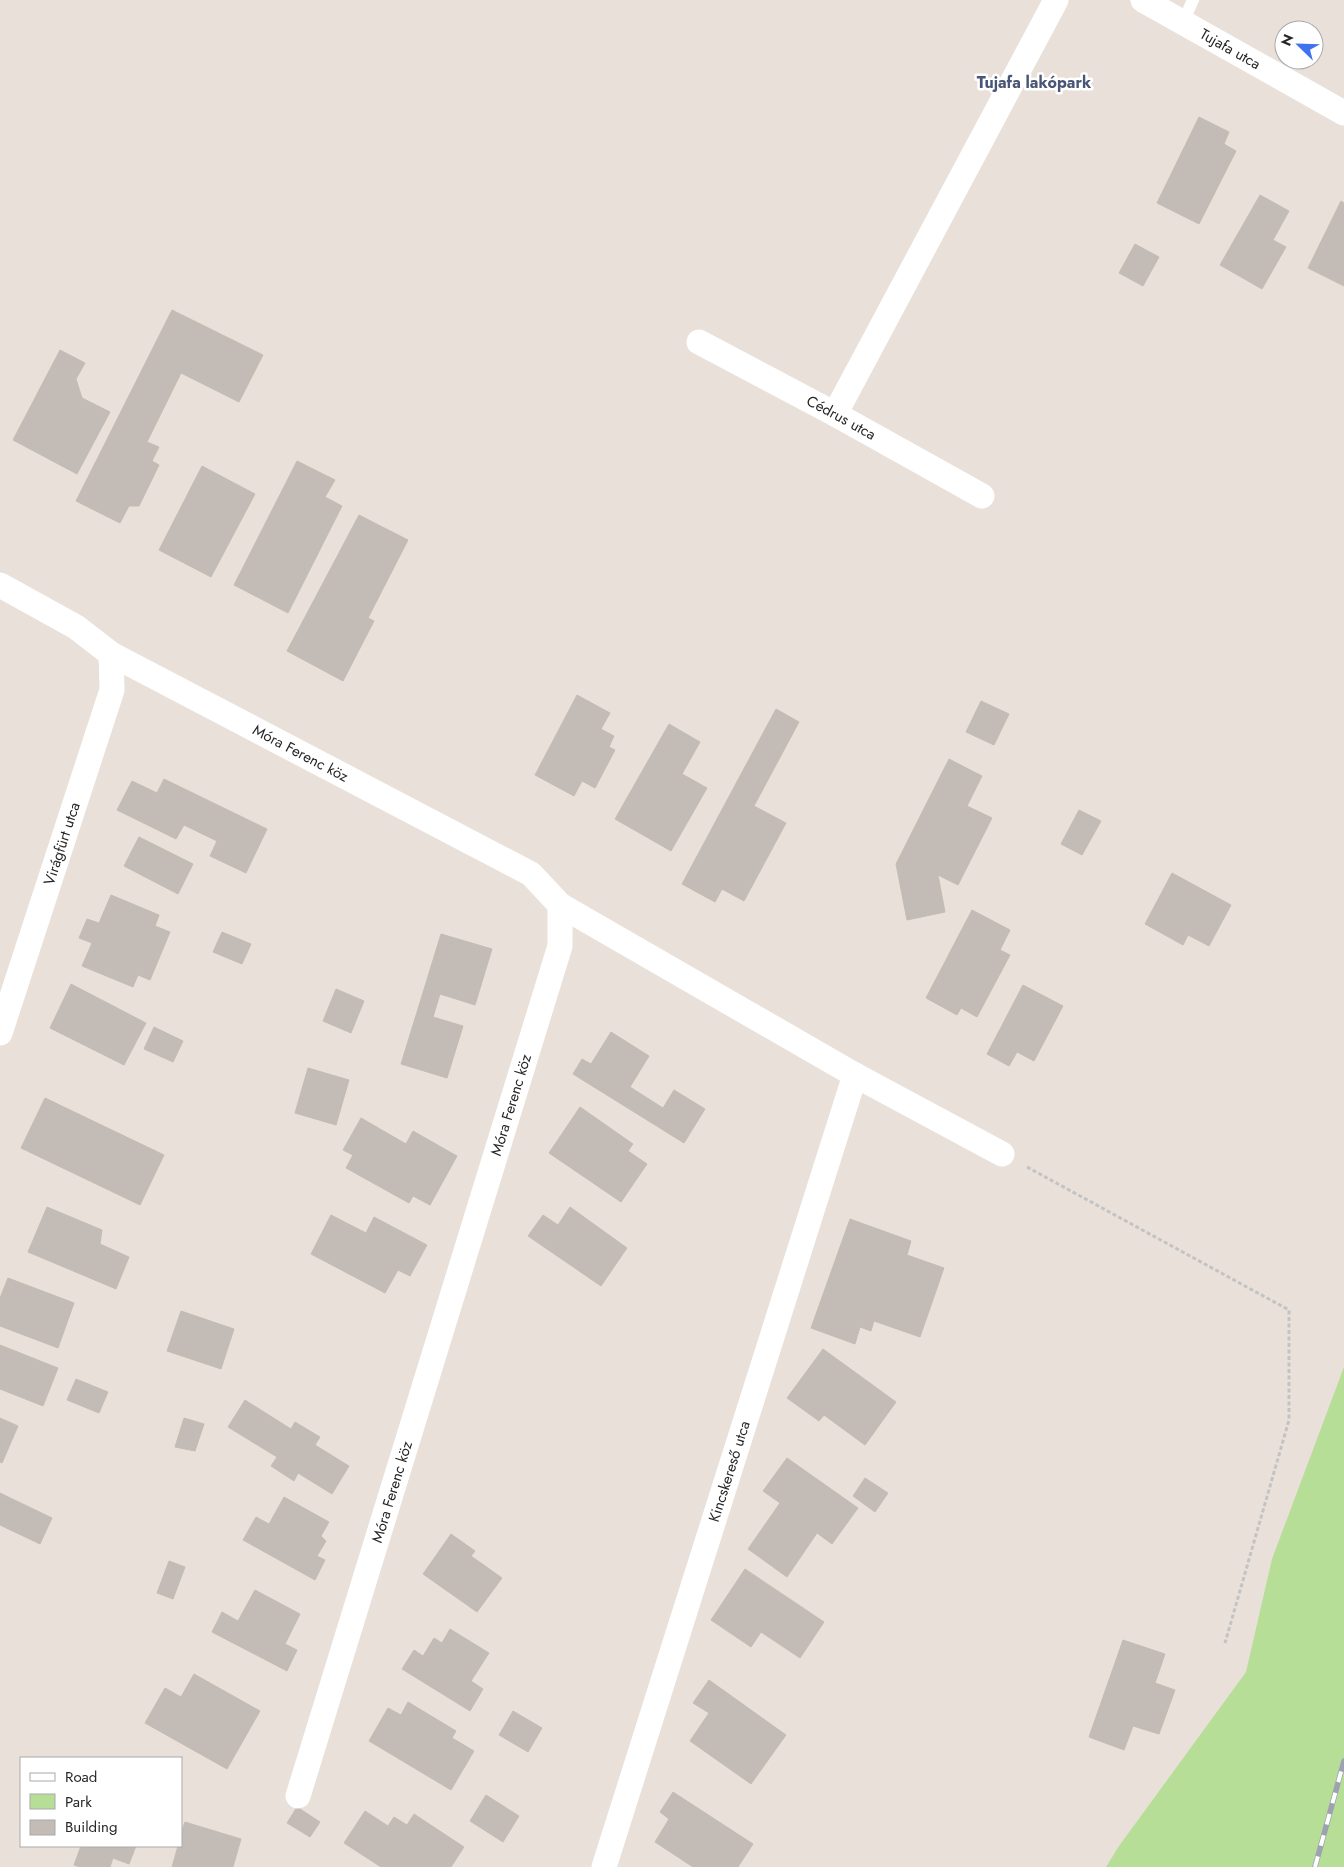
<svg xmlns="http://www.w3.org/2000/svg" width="1344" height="1867" viewBox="0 0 1344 1867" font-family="Jost,sans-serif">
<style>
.green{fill:#b6de97}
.building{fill:#c2bbb6;stroke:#c4bdb3}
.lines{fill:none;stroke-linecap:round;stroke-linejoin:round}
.path{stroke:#c3c3c3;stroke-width:3;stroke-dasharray:4 2.5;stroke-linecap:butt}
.service{stroke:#fff;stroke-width:12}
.minor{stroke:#fff;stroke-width:25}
.rail-casing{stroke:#9da2b1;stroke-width:5.5}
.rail{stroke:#fff;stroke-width:4;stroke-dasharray:11;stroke-linecap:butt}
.labels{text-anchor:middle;stroke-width:5;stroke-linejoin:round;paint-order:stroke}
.street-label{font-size:15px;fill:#272727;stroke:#fff}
.neighbourhood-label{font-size:16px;font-weight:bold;fill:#4a5675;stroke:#fff}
</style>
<rect width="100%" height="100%" fill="#e9e1d9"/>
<path class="green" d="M1344,1367V1867H1106L1119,1846L1246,1672L1272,1559Z"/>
<path class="building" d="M1199,117L1229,132L1224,144L1236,151L1199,224L1157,203Z
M1260,195L1289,211L1273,240L1286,247L1262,289L1220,265Z
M1341,201L1344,203V286L1308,268Z
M1135,244L1159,257L1143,286L1119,273Z
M172,310L263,355L239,402L181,373L147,442L159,447L152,461L159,465L139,506H129L120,523L76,501Z
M60,350L85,363L76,379L82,398L110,412L77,474L13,440Z
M297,461L335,480L325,497L342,506L288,613L234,585Z
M202,466L255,494L211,577L159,550Z
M359,515L408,540L368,618L374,621L343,681L287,651Z
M577,695L610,713L601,729L614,736L609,747L615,750L595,788L582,781L574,796L535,775Z
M981,701L1009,714L994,745L966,732Z
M776,709L799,722L754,806L786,823L744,901L722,889L715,902L682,884Z
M669,724L700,742L682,774L707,788L671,851L615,819Z
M949,759L982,776L967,806L992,818L958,885L938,875L945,912L907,920L896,864Z
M164,779L267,829L246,873L210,856L217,841L184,825L176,839L117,810L132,781L157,793Z
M1079,810L1101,821L1082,855L1061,844Z
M139,837L193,864L178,894L124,866Z
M1172,873L1231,905L1209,946L1188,935L1183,945L1145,924Z
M111,895L159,915L155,926L170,932L150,980L138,975L133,987L82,966L92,943L79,938L87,919L99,923Z
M972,910L1010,930L1000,950L1010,955L977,1017L961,1008L957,1015L926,998Z
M222,932L251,944L242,964L213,952Z
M441,934L492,949L475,1005L440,994L433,1017L463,1026L447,1078L401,1064Z
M71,984L146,1023L124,1065L50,1028Z
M1023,985L1063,1006L1034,1061L1017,1052L1009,1066L987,1054Z
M336,989L364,1001L351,1033L323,1021Z
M154,1027L183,1041L173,1062L144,1049Z
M611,1032L649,1056L630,1087L663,1108L674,1090L705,1109L684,1143L573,1074L582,1059L591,1064Z
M308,1068L349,1080L336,1125L295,1113Z
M45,1098L164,1155L140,1205L21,1148Z
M580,1107L633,1144L628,1151L647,1164L621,1202L549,1153Z
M361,1118L406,1144L413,1131L457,1156L430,1205L413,1196L409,1203L346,1168L353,1155L343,1150Z
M47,1207L102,1230L100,1244L129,1257L116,1289L28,1252Z
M570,1207L627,1248L601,1286L528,1236L543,1215L558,1225Z
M331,1215L366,1233L374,1217L427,1245L410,1276L398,1270L385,1293L311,1254Z
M850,1219L911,1241L907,1255L944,1268L920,1337L874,1321L871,1331L860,1327L855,1344L811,1328Z
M8,1278L74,1303L58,1348L0,1326V1298Z
M181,1311L234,1329L221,1369L167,1351Z
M0,1345L58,1368L43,1406L0,1389Z
M823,1349L896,1402L865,1445L824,1415L819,1421L787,1398Z
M76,1379L108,1392L99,1413L67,1400Z
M245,1400L291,1429L295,1422L320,1437L315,1445L349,1466L332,1494L298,1473L294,1481L271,1466L277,1457L228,1427Z
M0,1418L18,1426L2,1463L0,1462Z
M184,1418L204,1424L195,1451L175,1447Z
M787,1458L858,1508L832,1544L817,1533L787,1577L748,1549L780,1503L763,1491Z
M865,1478L888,1493L875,1512L853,1496Z
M0,1493L52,1518L40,1544L0,1525Z
M284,1497L329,1522L321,1536L326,1541L317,1556L325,1560L315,1580L243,1540L256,1517L269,1524Z
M451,1534L475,1551L471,1556L502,1578L477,1612L423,1574Z
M169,1561L185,1567L173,1599L157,1593Z
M745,1569L824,1622L800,1658L761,1632L751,1647L711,1620Z
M255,1590L300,1614L285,1644L297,1650L287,1671L212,1632L222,1612L238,1621Z
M450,1629L489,1653L471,1681L483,1689L470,1711L402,1669L414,1650L423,1656L434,1638L442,1643Z
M1123,1640L1165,1654L1155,1683L1175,1690L1159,1734L1133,1726L1124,1750L1089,1737Z
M194,1674L260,1711L227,1769L145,1723L165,1688L181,1697Z
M709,1680L786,1735L751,1784L690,1741L709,1713L693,1703Z
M408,1702L456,1731L452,1738L474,1751L451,1790L369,1741L388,1708L401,1715Z
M513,1711L542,1728L528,1752L499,1735Z
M673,1792L753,1844L738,1867H693L655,1842L669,1819L660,1812Z
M486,1795L519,1816L503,1842L470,1821Z
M297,1807L320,1822L310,1837L287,1823Z
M365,1811L388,1826L394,1817L407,1825L414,1814L464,1847L451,1867H381L344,1843Z
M185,1822L241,1839L233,1867H172L178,1846H181V1833Z
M81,1846H136L129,1864L113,1858L110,1867H80L74,1865Z"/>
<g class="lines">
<path class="path" d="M1027,1167L1289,1310V1420L1225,1643"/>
<path class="service" d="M1183,22L1193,0"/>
<g class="minor">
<path id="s1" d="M1143,0L1344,113"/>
<path id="s2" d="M699,342L835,414L982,496"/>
<path d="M835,414L1056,0"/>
<path id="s3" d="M0,585L76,627L111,654L531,874L560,905V946L298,1796"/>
<path d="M560,905L855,1075L1002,1154"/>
<path id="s4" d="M0,1033L112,690L111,654"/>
<path id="s5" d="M604,1867L855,1075"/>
</g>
<g class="rail-casing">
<path id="rail" d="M1315,1867L1344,1761"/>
</g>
<use href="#rail" class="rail"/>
</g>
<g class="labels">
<g class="street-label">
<text dy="5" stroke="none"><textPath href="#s1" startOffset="100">Tujafa utca</textPath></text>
<text dy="5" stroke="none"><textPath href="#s2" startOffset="161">Cédrus utca</textPath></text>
<text dy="5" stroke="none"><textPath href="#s3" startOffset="345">Móra Ferenc köz</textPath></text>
<text dy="5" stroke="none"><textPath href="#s4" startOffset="199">Virágfürt utca</textPath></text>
<text transform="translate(511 1105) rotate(-73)" y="5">Móra Ferenc köz</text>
<text dy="5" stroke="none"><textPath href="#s5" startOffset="415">Kincskereső utca</textPath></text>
<text transform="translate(392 1492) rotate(-73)" y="5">Móra Ferenc köz</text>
</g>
<g class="neighbourhood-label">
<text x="1034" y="88">Tujafa lakópark</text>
</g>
</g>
<rect x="20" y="1757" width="162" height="90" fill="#ffffff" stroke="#a9a9a9"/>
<rect x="30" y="1773" width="25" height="8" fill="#ffffff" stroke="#a9a9a9"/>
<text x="65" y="1782" font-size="15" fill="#272727">Road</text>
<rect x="30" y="1794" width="25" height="15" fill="#b6de97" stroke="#a9a9a9"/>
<text x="65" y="1807" font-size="15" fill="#272727">Park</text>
<rect x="30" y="1820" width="25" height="15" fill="#c2bbb6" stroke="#a9a9a9"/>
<text x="65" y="1832" font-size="15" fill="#272727">Building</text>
<g transform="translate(1299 45) rotate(293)"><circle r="24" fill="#ffffff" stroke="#a9a9a9"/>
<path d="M0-4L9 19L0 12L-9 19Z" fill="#3f71f1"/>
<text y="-8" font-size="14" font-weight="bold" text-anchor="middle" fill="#272727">N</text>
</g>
</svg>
